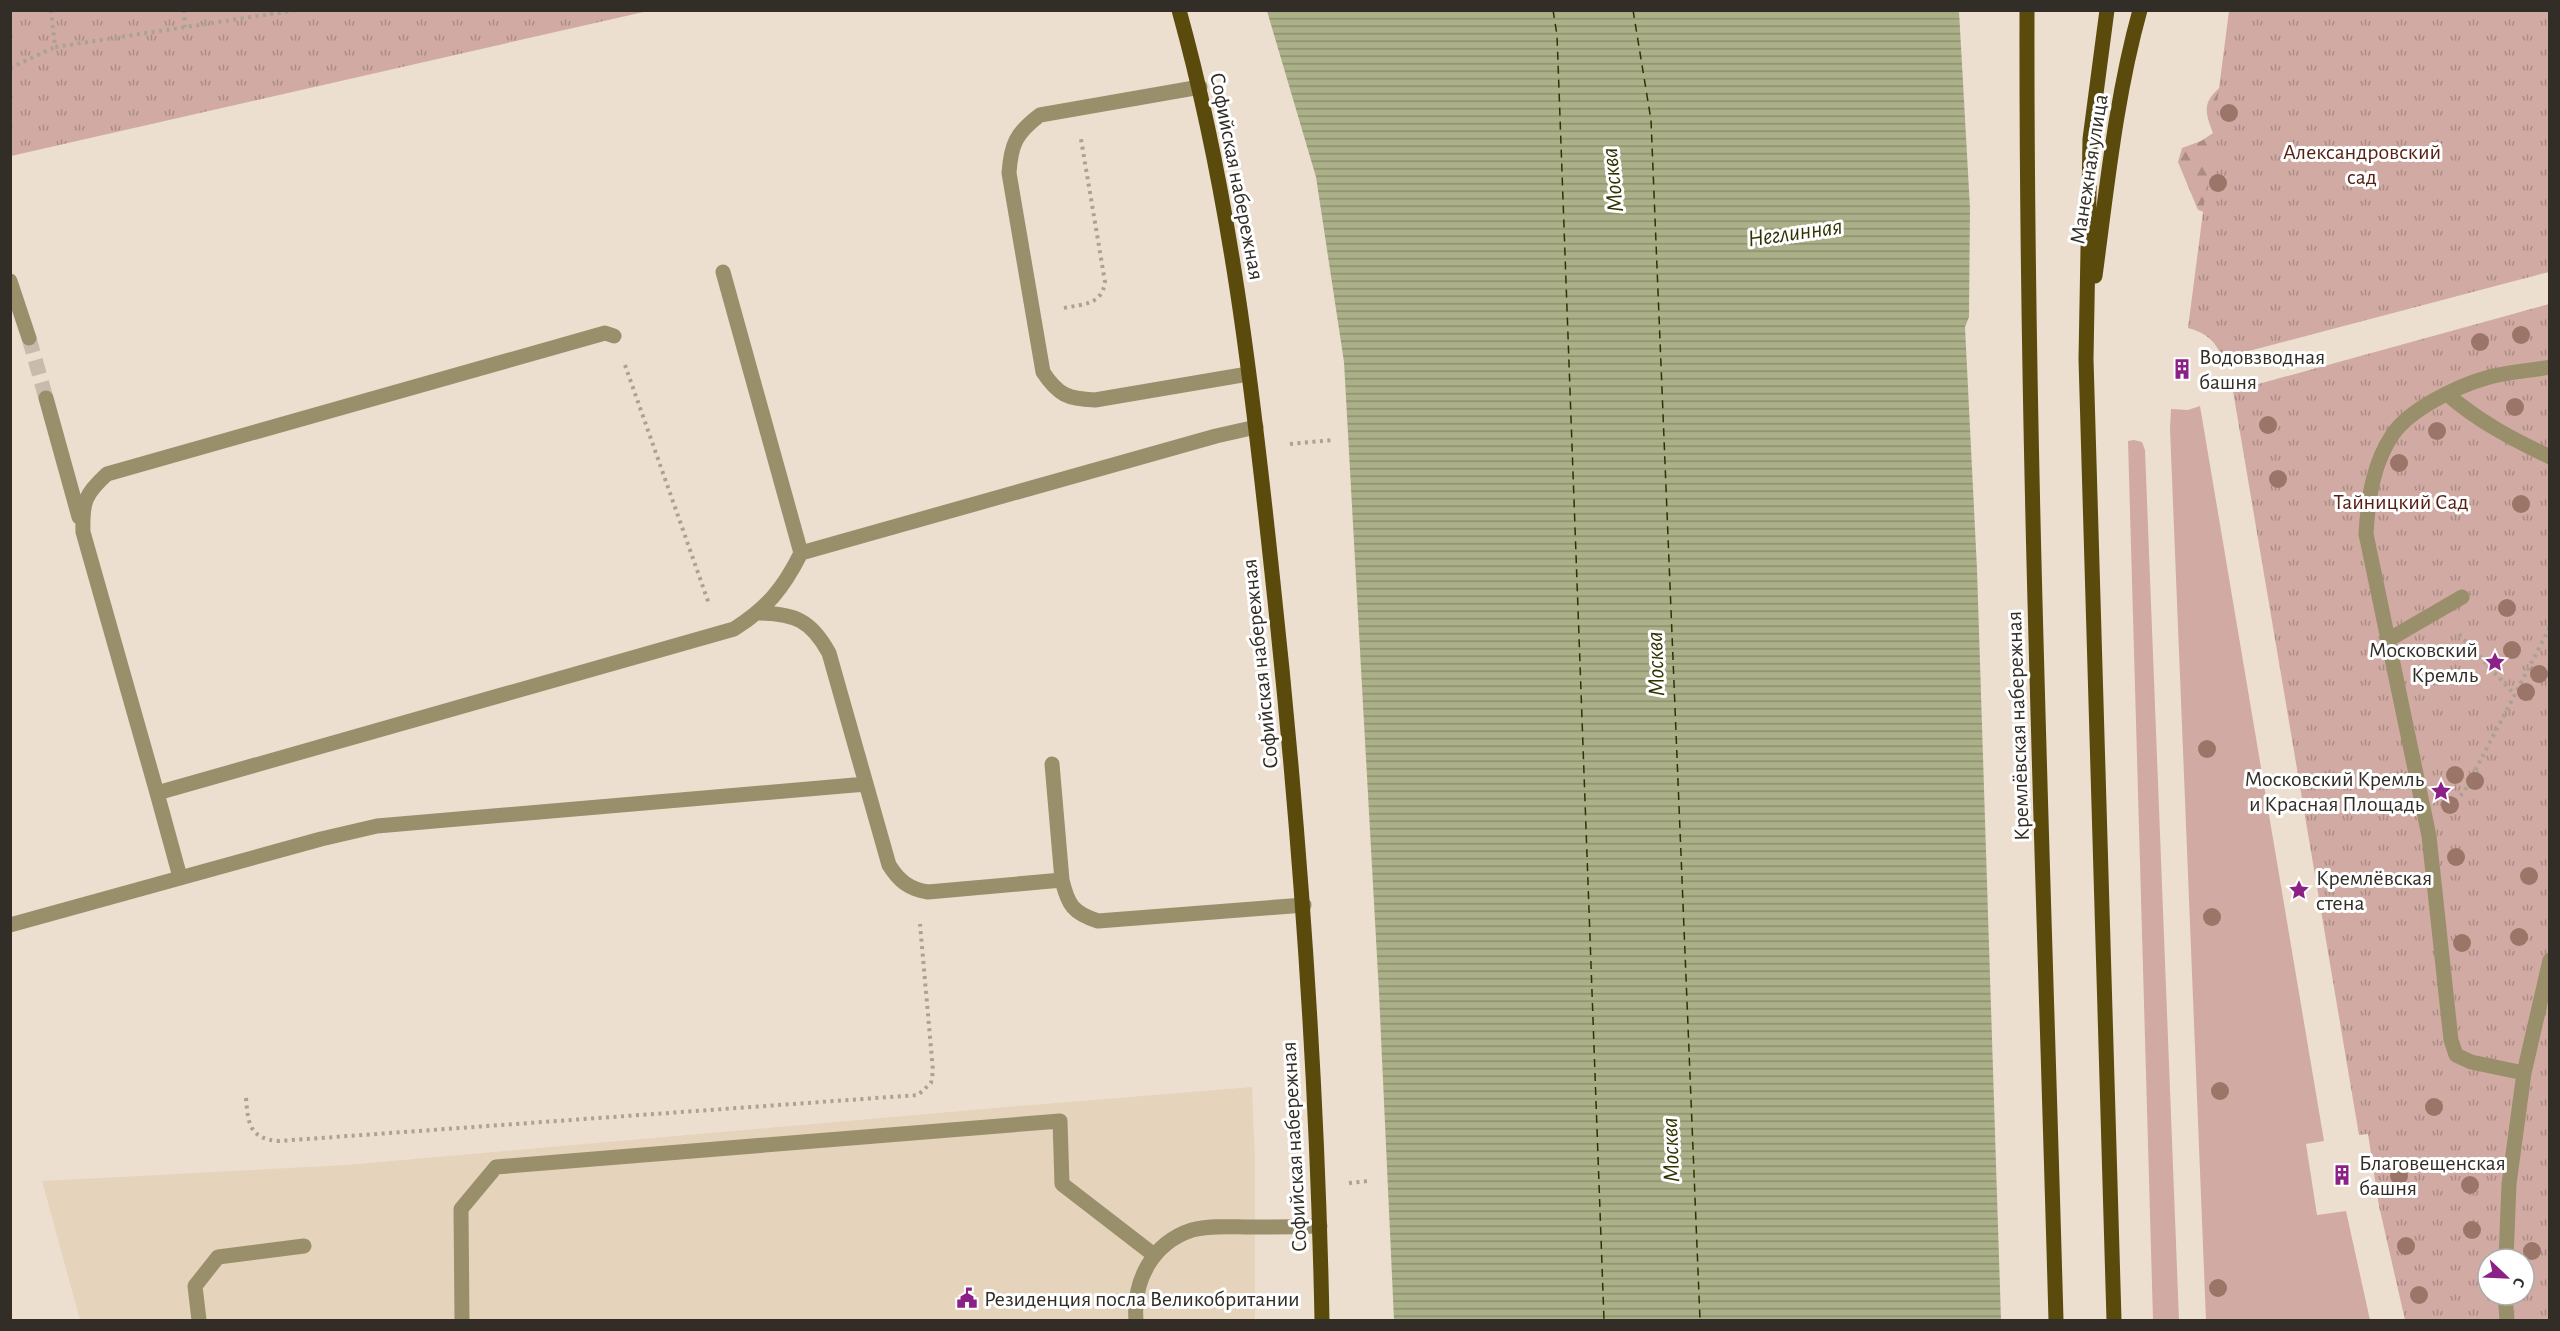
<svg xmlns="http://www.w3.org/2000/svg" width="2560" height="1331" viewBox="0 0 2560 1331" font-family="'Alegreya Sans',sans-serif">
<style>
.built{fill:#e6d3bc}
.grass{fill:#d1aba3}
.forest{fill:url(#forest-firs)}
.park{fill:url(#park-tufts);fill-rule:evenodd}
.water{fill:url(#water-rules)}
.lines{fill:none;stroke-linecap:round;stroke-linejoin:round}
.ferry{stroke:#303301;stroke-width:1.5;stroke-dasharray:8 6;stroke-linecap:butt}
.minor-tunnel{stroke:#c8bbad;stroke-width:15;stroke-dasharray:15 8;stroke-linecap:butt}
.path{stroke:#aba194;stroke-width:4;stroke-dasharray:3 4.5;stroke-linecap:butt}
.minor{stroke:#998f6a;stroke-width:15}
.major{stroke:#5a4a0c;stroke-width:15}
.tree{fill:#9a7568}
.labels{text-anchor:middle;stroke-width:6;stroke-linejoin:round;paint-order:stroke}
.park-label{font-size:22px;fill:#561e14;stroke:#fff}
.street-label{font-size:22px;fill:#322d27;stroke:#fff}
.poi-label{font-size:22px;fill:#322d27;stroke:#fff;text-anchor:start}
.water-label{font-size:24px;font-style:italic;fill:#303301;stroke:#fff}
</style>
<defs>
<pattern id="forest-firs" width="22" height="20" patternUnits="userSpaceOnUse" patternTransform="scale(1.5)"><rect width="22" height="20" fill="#d1aba3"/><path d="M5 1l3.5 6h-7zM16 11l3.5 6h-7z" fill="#aa8c85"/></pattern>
<pattern id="park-tufts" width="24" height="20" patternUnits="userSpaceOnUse" patternTransform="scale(1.5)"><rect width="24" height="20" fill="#d1aba3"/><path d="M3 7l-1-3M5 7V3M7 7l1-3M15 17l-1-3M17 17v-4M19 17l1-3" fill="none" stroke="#aa8c85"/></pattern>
<pattern id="water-rules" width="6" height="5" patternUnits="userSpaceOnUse" patternTransform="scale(1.5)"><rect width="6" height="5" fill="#abb088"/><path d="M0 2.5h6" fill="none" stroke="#8c906f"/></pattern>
</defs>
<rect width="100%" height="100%" fill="#eddfcf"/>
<path class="built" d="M1252,1087L1255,1160V1320H80L42,1181L346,1165L1006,1107Z"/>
<path class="grass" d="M2200,406L2324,1141L2306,1144L2317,1215L2346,1211L2370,1320H2206L2170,429L2171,409L2188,410Z
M2134,440L2142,442L2145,450L2179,1320H2153L2128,441Z"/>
<path class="forest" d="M2231,77L2213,215L2198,210L2178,162L2182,148L2201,141L2213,133C2200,101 2208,99 2231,77Z"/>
<path class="park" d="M11,10H648V11L11,156Z
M2229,11H2549V272L2222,358C2217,342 2205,332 2188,328Z
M2549,304V1320H2405L2379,1206L2368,1134L2359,1135L2233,391ZM2488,1259H2524V1295H2488Z"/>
<path class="water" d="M1267,11H1959L1970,208L1969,317L1965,327L1977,569L2001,1320H1394L1379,993L1344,362L1316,177Z"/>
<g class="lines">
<path class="ferry" d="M1553,10L1557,35L1604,1320
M1633,10L1651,120L1700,1320"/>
<path class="minor-tunnel" d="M29,338L46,398"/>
<path class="path" d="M51,10L55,47L297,10
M184,10L185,27
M10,68L55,47
M1064,308C1083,304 1102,305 1105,282L1081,139
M625,365L709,604
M1290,444L1332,440
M2459,634L2515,695
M2455,801L2464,792L2550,627
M246,1098C248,1123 249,1139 279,1141L918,1095L931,1083L933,1071L920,924
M1349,1183L1368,1181"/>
<path class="minor" d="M1200,87L1040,115C1016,133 1011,144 1009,173L1043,372C1058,395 1068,399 1095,400L1248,374
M10,281L29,338
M614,336L605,333L107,474C85,494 82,502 83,532L157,793L734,629C767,608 783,589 801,553L723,272
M2447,394C2478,421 2512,439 2550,457
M46,398L79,517
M801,553L1216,436L1256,427
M759,613C795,614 811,620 829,653L889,865C899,881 909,889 928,892L1062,880C1068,905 1073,913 1098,921L1304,905
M2388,640L2462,597
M1052,764L1062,880
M157,793L180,877
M10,925L321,839L377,826L866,784
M2524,1073L2471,1062L2456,1055L2451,1040L2429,836L2366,534C2368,499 2373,463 2393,434C2410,409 2458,386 2486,378C2506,372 2529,371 2550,367
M2506,1259L2509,1184L2524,1073L2550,960
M2505,1295L2507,1320
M199,1320L195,1286L218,1257L304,1246
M462,1320L461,1209L496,1167L1060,1121L1062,1184L1154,1255
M1136,1320C1133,1281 1152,1243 1192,1230C1210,1225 1232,1227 1251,1227C1274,1227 1297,1227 1320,1226"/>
<path class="major" d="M1179,10C1230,194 1252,384 1272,573C1299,821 1317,1070 1322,1320
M2027,10C2026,447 2044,884 2056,1320
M2107,10L2090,139L2086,359L2114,1320
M2095,276C2107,187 2116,96 2140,10"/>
</g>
<g class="tree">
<circle cx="2229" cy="113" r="9"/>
<circle cx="2218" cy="183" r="9"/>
<circle cx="2521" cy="335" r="9"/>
<circle cx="2480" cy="342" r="9"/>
<circle cx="2515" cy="407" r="9"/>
<circle cx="2268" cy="425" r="9"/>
<circle cx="2437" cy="431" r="9"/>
<circle cx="2399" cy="463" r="9"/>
<circle cx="2278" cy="479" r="9"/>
<circle cx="2521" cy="504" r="9"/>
<circle cx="2507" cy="608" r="9"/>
<circle cx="2512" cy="650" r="9"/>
<circle cx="2539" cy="674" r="9"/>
<circle cx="2526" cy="692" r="9"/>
<circle cx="2207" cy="749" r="9"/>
<circle cx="2455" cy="775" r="9"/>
<circle cx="2475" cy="781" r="9"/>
<circle cx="2450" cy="805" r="9"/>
<circle cx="2456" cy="857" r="9"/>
<circle cx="2529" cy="876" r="9"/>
<circle cx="2212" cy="917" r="9"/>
<circle cx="2519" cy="937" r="9"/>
<circle cx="2462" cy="943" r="9"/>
<circle cx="2220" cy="1091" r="9"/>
<circle cx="2434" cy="1107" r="9"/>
<circle cx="2399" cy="1176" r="9"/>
<circle cx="2470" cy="1185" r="9"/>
<circle cx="2472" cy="1230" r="9"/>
<circle cx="2406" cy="1246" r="9"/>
<circle cx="2532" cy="1251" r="9"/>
<circle cx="2218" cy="1288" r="9"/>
<circle cx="2419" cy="1295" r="9"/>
</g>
<defs>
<g id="building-bare" transform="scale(1.62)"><path d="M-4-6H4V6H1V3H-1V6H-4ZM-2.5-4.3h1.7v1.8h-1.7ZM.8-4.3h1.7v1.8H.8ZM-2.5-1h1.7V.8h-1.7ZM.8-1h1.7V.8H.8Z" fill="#8b2186" stroke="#fff" stroke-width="2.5" paint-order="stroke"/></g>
<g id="sight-bare" transform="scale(1.62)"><path d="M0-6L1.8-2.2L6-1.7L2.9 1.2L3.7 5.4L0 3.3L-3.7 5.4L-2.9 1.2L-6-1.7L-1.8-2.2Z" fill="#8b2186" stroke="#fff" stroke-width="2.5" paint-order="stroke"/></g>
<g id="civic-bare" transform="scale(1.62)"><path d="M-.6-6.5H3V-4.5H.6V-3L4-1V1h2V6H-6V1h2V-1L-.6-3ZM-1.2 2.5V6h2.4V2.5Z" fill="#8b2186" stroke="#fff" stroke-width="2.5" paint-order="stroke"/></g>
</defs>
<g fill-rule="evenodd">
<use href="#building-bare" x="2182" y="369"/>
<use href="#sight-bare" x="2495" y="662"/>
<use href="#sight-bare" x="2441" y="791"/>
<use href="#sight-bare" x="2299" y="890"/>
<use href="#building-bare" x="2342" y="1175"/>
<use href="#civic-bare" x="967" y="1298"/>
</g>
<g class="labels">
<g class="park-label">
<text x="2362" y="159">Александровский<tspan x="2362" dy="25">сад</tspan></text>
<text x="2401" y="509">Тайницкий Сад</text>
</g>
<g class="street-label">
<text transform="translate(2088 169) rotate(-81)" y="8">Манежная улица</text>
<text transform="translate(1238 176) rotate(79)" y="8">Софийская набережная</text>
<text transform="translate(1259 664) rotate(-96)" y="8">Софийская набережная</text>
<text transform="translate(2017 726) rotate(-92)" y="8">Кремлёвская набережная</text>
<text transform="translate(1293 1147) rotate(-93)" y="8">Софийская набережная</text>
</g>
<g class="poi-label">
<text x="2199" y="364">Водовзводная<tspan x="2199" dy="25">башня</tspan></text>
<text x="2478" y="657" text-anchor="end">Московский<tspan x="2478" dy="25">Кремль</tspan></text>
<text x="2424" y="786" text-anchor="end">Московский Кремль<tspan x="2424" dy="25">и Красная Площадь</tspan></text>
<text x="2316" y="885">Кремлёвская<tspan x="2316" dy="25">стена</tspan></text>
<text x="2359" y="1170">Благовещенская<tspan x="2359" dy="25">башня</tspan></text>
<text x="984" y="1306">Резиденция посла Великобритании</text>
</g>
<g class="water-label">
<text transform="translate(1612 180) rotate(-96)" y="8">Москва</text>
<text transform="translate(1795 232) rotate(-8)" y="8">Неглинная</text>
<text transform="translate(1655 664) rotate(-92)" y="8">Москва</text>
<text transform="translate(1670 1150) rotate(-92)" y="8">Москва</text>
</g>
</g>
<rect width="2560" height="1331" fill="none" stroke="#322d27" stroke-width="24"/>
<g transform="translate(2506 1277) rotate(113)"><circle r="28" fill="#ffffff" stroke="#adaba9" stroke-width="1.5"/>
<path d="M0-4.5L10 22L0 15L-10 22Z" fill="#8b2186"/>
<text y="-9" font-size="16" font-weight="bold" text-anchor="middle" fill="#322d27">С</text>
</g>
</svg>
